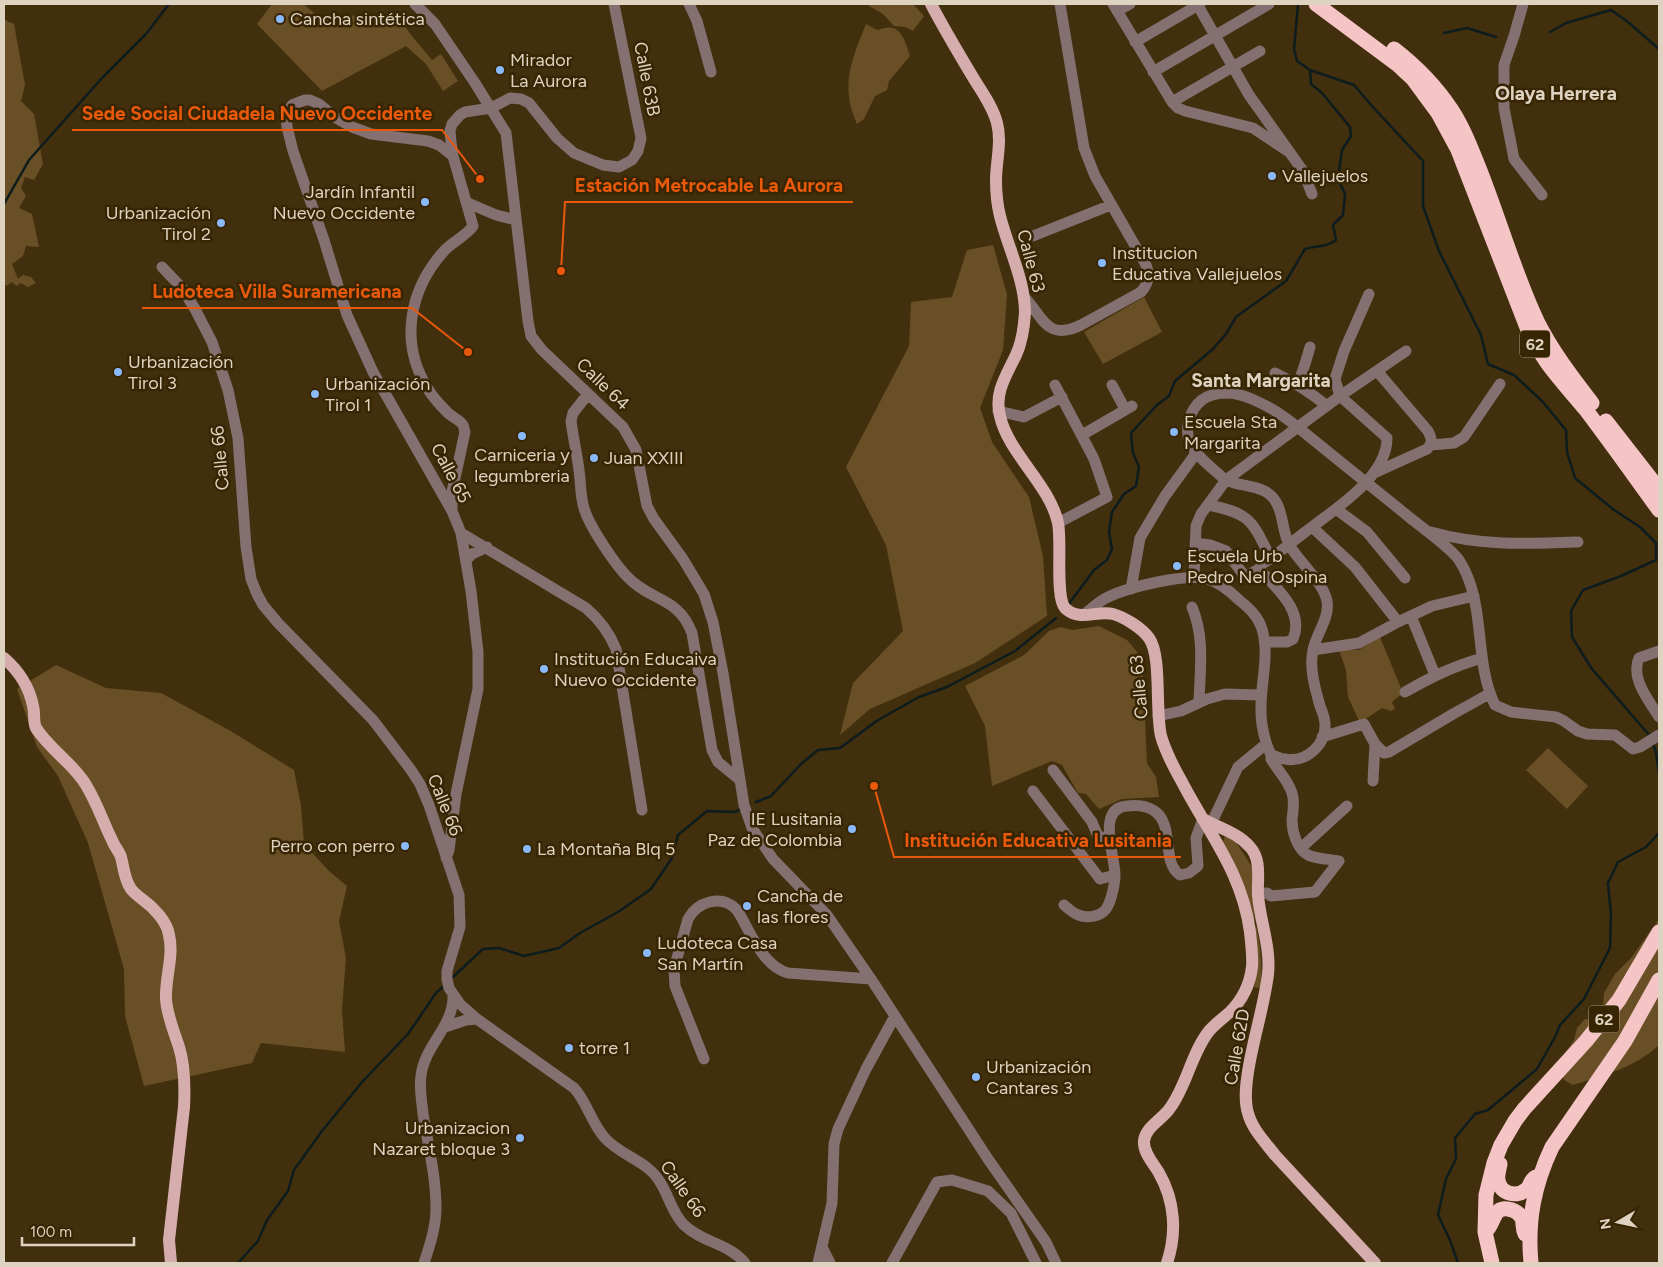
<svg xmlns="http://www.w3.org/2000/svg" width="1663" height="1267" viewBox="0 0 1663 1267" font-family="Figtree,sans-serif">
<style>
.green{fill:#694f25}
.lines{fill:none;stroke-linecap:round;stroke-linejoin:round}
.stream{stroke:#0d1c1c;stroke-width:2.5}
.minor{stroke:#847070;stroke-width:11}
.major{stroke:#d5adad;stroke-width:12}
.highway{stroke:#f5c4c5;stroke-width:15}
.poi-dot{fill:#8bbafc;stroke:#382503;stroke-width:2}
.labels{text-anchor:middle;stroke-width:5;stroke-linejoin:round;paint-order:stroke}
.shield{fill:#382503;stroke:#ac9e87;stroke-width:1}
.shield-label{font-size:16px;font-weight:bold;fill:#ded2c0}
.poi-label{font-size:18px;fill:#ded2c0;stroke:#382503;text-anchor:start}
.street-label{font-size:18px;fill:#ded2c0;stroke:#382503}
.neighbourhood-label{font-size:19px;font-weight:bold;fill:#ded2c0;stroke:#382503}
.leader{fill:none;stroke:#e8590c;stroke-width:2}
.callout-dot{fill:#e8590c;stroke:#382503;stroke-width:2}
.callout-label{font-size:19px;text-anchor:middle;font-weight:bold;fill:#e8590c;stroke:#382503;stroke-width:5;stroke-linejoin:round;paint-order:stroke}
</style>
<rect width="100%" height="100%" fill="#422f0e"/>
<path class="green" d="M272,4H303L318,16L397,15L411,35L432,60L441,54L458,81L443,91L426,64L406,46L322,91L257,24Z
M871,4H913L924,16L913,31L905,27L894,26L883,14L869,6Z
M4,18L7,21L14,24L25,85L21,101L34,114L43,164L34,180L25,177L21,188L26,196L19,208L32,214L39,247L26,246L23,256L12,264L18,279L23,275L31,277L36,283L28,287L21,283L16,286L12,282L6,286L4,283Z
M866,24L877,30C880,30 882,28 885,28C902,24 906,44 910,56L889,81L887,90L875,96L864,119L857,124C840,86 851,61 866,24Z
M993,245L1007,294L1003,350L980,408L992,442L1029,497L1043,556L1047,616L975,663L870,709L840,735L853,683L903,631L886,545L846,467L909,346L911,302L952,297L967,250Z
M1144,297L1162,332L1103,364L1084,332Z
M1099,626L1127,640L1138,653L1143,675L1147,763L1156,777L1159,797L1122,799L1099,809L1086,794L1078,793L1062,765L1052,761L992,786L985,726L965,686L1024,655L1049,631L1060,627L1073,630Z
M1380,637L1403,693L1392,702L1395,709L1391,711L1382,708L1360,723L1348,697L1346,670L1339,650H1359Z
M56,665L106,688L161,693L229,730L294,770L301,806L304,844L329,871L347,886L339,921L346,958L342,1010L345,1052L261,1043L252,1063L144,1086L125,1016L124,969L88,843L58,776L37,747L17,689Z
M1548,748L1588,786L1567,809L1526,770Z
M1225,836L1236,842L1252,867L1254,912L1255,923L1251,922L1223,842Z
M1659,919V1045C1636,1067 1603,1076 1573,1085L1564,1080L1559,1069L1565,1053L1574,1040L1577,1028L1585,1019L1602,1021L1604,993L1615,974L1631,958Z
M1256,925C1261,946 1262,966 1261,988L1254,987L1256,974L1254,928Z"/>
<g class="lines">
<path class="stream" d="M1298,4L1294,49L1297,61L1310,70L1354,85L1372,106L1423,161V206L1439,251L1481,335L1488,364L1514,375L1542,401L1566,430L1567,452L1575,478L1614,510L1640,527L1656,543V560L1621,576L1583,590L1571,611L1572,637L1592,669L1650,736
M1550,32L1566,23L1611,10L1628,22L1659,49
M1444,33L1467,28L1496,37
M4,204L29,160L102,78L146,34L169,4
M1068,605L1094,570L1107,560L1112,549L1109,532L1112,512L1124,494L1136,486L1139,467L1133,453L1131,433L1157,405L1169,396L1175,381L1213,349L1226,334L1236,317L1286,281L1305,249C1318,245 1325,248 1336,240L1333,225L1343,215L1345,194L1338,179L1342,150L1351,136L1350,127L1322,93L1311,84L1310,71
M1653,744L1656,752L1659,774
M756,802L771,796L801,764L818,750L840,748L878,720L919,697L947,687L1015,651L1056,618
M453,977L483,949L499,948L524,956L559,948L580,933L618,912L651,889L672,858L678,835L707,811L735,812L741,809
M238,1263L258,1241L267,1220L288,1191L294,1170L322,1131L363,1081L408,1034L436,993L443,987
M1458,1263L1450,1240L1438,1215L1446,1179L1456,1159L1455,1138L1475,1114L1488,1110L1537,1069L1555,1037L1560,1025L1584,999L1610,948L1611,914L1608,883L1618,862L1646,847L1659,833"/>
<path class="minor" d="M415,4L435,24L475,83L506,133L528,321L531,336L542,350L623,427L636,450L647,506L654,519L683,559L704,594L713,622L723,673L744,805L752,828L773,859L827,915L871,979L988,1159L1046,1242L1056,1263
M689,4L697,21L711,72
M1113,4L1172,102L1178,108L1185,111L1253,128L1289,152
M1197,4L1249,95L1303,171L1312,194
M1523,4L1514,36L1504,65V108L1514,159L1542,195
M1117,11L1130,4
M1135,42L1200,4
M1153,72L1269,4
M1172,102L1260,51
M468,203L496,215L516,220
M1033,236L1111,205
M162,267L182,288L195,309L212,342L228,390L238,438L246,547L251,579L257,594L263,605L278,623L373,720L411,770L420,784L429,805L459,895L460,927L447,971V979L449,988L460,1004L477,1019L574,1088C587,1102 591,1122 604,1137C620,1156 647,1160 660,1182C669,1196 672,1213 684,1225C703,1243 728,1243 745,1263
M1024,297C1043,316 1046,342 1081,325L1141,292C1149,283 1150,273 1145,263L1095,176L1084,148L1060,4
M1275,373C1294,382 1310,392 1327,406
M1298,384L1305,364L1310,347
M1055,385L1094,459L1107,497L1058,523
M1112,385L1125,409
M588,394L573,413L571,421C573,437 577,454 579,470C581,483 580,496 584,508C589,526 618,570 633,582C656,602 679,599 692,633L712,750L718,762L740,780
M998,411L1024,417L1062,397
M1082,435L1132,406
M1431,445L1454,443L1464,437L1500,384
M1374,473L1427,449C1433,443 1432,439 1428,431L1377,371
M1209,505C1252,514 1252,521 1271,559
M452,509V492L465,432C464,430 464,427 463,425C460,420 452,417 448,413C441,406 433,398 428,389C399,343 409,290 444,251C453,241 465,237 473,226L453,156L451,142L450,131L452,124L460,115L465,112L491,108L510,98L521,99L529,103L557,138L574,153L603,165L619,167L632,160L638,151L641,138L614,4
M1336,509L1367,532L1405,578
M1312,527L1355,567L1398,622
M1431,532C1480,546 1527,544 1578,542
M461,533L586,608C600,620 609,632 616,649L642,810
M1195,543L1210,545L1226,551L1243,574L1248,575L1259,569L1262,564C1280,553 1295,539 1312,527C1339,506 1387,476 1387,438L1340,396L1335,379L1344,351L1369,294
M466,560L472,554L487,547
M1259,569C1276,588 1305,611 1293,639L1287,642H1265
M1194,577L1196,526L1201,514L1226,480L1340,396L1406,351
M1131,589L1140,538L1165,496L1197,452
M1192,607C1205,638 1200,669 1199,702
M1084,615C1092,608 1099,601 1108,597C1129,587 1186,573 1208,579C1220,583 1230,591 1239,600C1249,608 1258,616 1262,629C1270,656 1260,684 1261,712C1261,722 1263,732 1266,742C1267,748 1272,753 1271,759C1278,771 1288,780 1292,793C1295,802 1293,810 1292,820C1292,832 1297,849 1308,855C1316,859 1330,859 1339,861L1315,892L1271,896L1267,893L1258,894
M1411,616L1435,675
M1313,650L1359,643L1398,622L1432,606L1474,596
M1659,651L1639,658C1630,679 1649,700 1659,717
M1405,692C1433,676 1452,667 1482,658
M1158,716L1181,711L1207,699L1225,694L1261,695
M1322,737L1364,724L1375,744L1384,753L1389,752L1453,714L1489,694
M1272,755C1276,756 1281,759 1285,759C1306,763 1326,745 1325,724C1325,718 1322,711 1320,706C1315,688 1309,668 1313,650C1316,634 1330,618 1327,601C1323,582 1300,563 1290,546C1282,533 1284,515 1276,502C1265,482 1237,489 1222,477C1211,467 1196,456 1190,443C1184,429 1190,409 1202,400C1209,394 1219,393 1229,393C1244,394 1259,402 1272,409C1290,419 1305,434 1321,446C1350,470 1380,493 1409,517C1421,527 1451,548 1459,560C1487,603 1473,660 1495,705L1511,712L1556,717L1564,721L1578,731L1587,734L1615,735L1633,749L1640,747L1659,735
M1053,770L1092,822L1097,834L1102,838H1110
M1373,781L1375,744
M1033,791L1100,879L1115,875
M1211,824L1238,767L1266,744
M1301,848L1347,806
M446,858L449,850L456,794L478,689V652L471,591L461,533L452,511L373,372L347,315L324,240L293,151L287,127L286,115L292,105L305,100H310L319,104L336,118L352,127L371,134L428,141L439,145L453,156
M1064,905C1073,913 1081,919 1094,916C1105,914 1108,907 1111,898C1113,891 1115,883 1115,875C1115,856 1096,808 1127,806C1136,805 1146,806 1153,810C1176,824 1160,861 1180,875L1189,873L1198,866L1196,838L1203,819
M445,1027L466,1020L477,1019
M704,1059L675,986L674,969L688,919C697,902 721,894 736,909C740,914 743,920 746,926C756,944 767,967 788,973L871,979
M822,1247L830,1263
M424,1263C430,1245 436,1227 436,1208C436,1176 428,1145 423,1114C422,1102 419,1088 421,1076C424,1046 453,1027 453,997
M818,1263L832,1203L834,1144L838,1129L866,1069L895,1016
M892,1263L937,1182L952,1180L988,1191L1011,1213L1036,1263"/>
<path class="major" d="M931,4C944,29 959,54 974,79C982,92 993,107 997,123C1002,142 996,162 996,180C996,192 997,204 1000,216C1008,248 1025,280 1025,313C1024,328 1022,342 1016,355C1006,376 994,393 1000,416C1008,453 1050,485 1058,523C1062,542 1055,597 1065,608C1079,622 1097,610 1113,614C1124,617 1142,628 1149,638C1162,656 1155,710 1161,736C1166,753 1174,768 1182,782C1209,834 1242,872 1250,932C1251,943 1253,956 1252,967C1250,984 1242,1000 1230,1012C1223,1018 1215,1024 1209,1031C1191,1054 1187,1085 1170,1108C1163,1119 1145,1127 1144,1141C1143,1153 1154,1164 1159,1173C1175,1201 1177,1233 1167,1263
M4,658C19,671 29,686 33,706C35,713 33,722 36,728C50,750 73,763 86,785C97,803 103,822 112,840C114,846 119,851 121,857C124,868 124,879 131,889C134,893 138,896 142,899C153,907 167,921 169,935C174,956 165,978 166,999C167,1016 174,1031 179,1047C185,1066 185,1087 184,1107L169,1240L171,1263
M1205,820C1221,829 1238,833 1250,847C1262,860 1257,880 1258,895C1260,922 1271,947 1268,974C1264,1007 1253,1039 1248,1072C1246,1085 1244,1100 1248,1113C1252,1129 1265,1142 1275,1155L1375,1263"/>
<path class="highway" d="M1316,4L1398,65L1413,79L1438,113L1458,150L1526,325C1541,361 1562,381 1586,410C1611,443 1635,477 1659,510
M1394,49C1416,66 1435,85 1451,109C1463,127 1471,148 1479,168C1499,218 1514,272 1537,321C1552,351 1572,377 1592,403
M1606,421L1659,489
M1500,1164C1499,1169 1497,1176 1498,1180C1500,1194 1517,1198 1527,1189C1531,1185 1530,1180 1536,1177
M1487,1230C1495,1222 1493,1204 1512,1210C1516,1211 1520,1215 1522,1218C1524,1224 1522,1228 1525,1234
M1492,1263L1485,1232L1486,1195L1494,1163L1501,1145L1515,1121L1524,1109L1586,1041L1619,1000L1659,932
M1531,1263C1527,1221 1534,1185 1552,1147L1625,1041L1659,980"/>
</g>
<g class="poi-dot">
<circle cx="280" cy="19" r="5"/>
<circle cx="500" cy="70" r="5"/>
<circle cx="1272" cy="176" r="5"/>
<circle cx="425" cy="202" r="5"/>
<circle cx="221" cy="223" r="5"/>
<circle cx="1102" cy="263" r="5"/>
<circle cx="118" cy="372" r="5"/>
<circle cx="315" cy="394" r="5"/>
<circle cx="1174" cy="432" r="5"/>
<circle cx="522" cy="436" r="5"/>
<circle cx="594" cy="458" r="5"/>
<circle cx="1177" cy="566" r="5"/>
<circle cx="544" cy="669" r="5"/>
<circle cx="852" cy="829" r="5"/>
<circle cx="405" cy="846" r="5"/>
<circle cx="527" cy="849" r="5"/>
<circle cx="747" cy="906" r="5"/>
<circle cx="647" cy="953" r="5"/>
<circle cx="569" cy="1048" r="5"/>
<circle cx="976" cy="1077" r="5"/>
<circle cx="520" cy="1138" r="5"/>
</g>
<g class="labels">
<g class="shield">
<rect x="1520" y="330.5" width="30" height="27" rx="4"/>
<rect x="1589" y="1005.5" width="30" height="27" rx="4"/>
</g>
<g class="shield-label">
<text x="1535" y="350">62</text>
<text x="1604" y="1025">62</text>
</g>
<g class="poi-label">
<text x="290" y="25">Cancha sintética</text>
<text x="510" y="66">Mirador<tspan x="510" dy="21">La Aurora</tspan></text>
<text x="1282" y="182">Vallejuelos</text>
<text x="415" y="198" text-anchor="end">Jardín Infantil<tspan x="415" dy="21">Nuevo Occidente</tspan></text>
<text x="211" y="219" text-anchor="end">Urbanización<tspan x="211" dy="21">Tirol 2</tspan></text>
<text x="1112" y="259">Institucion<tspan x="1112" dy="21">Educativa Vallejuelos</tspan></text>
<text x="128" y="368">Urbanización<tspan x="128" dy="21">Tirol 3</tspan></text>
<text x="325" y="390">Urbanización<tspan x="325" dy="21">Tirol 1</tspan></text>
<text x="1184" y="428">Escuela Sta<tspan x="1184" dy="21">Margarita</tspan></text>
<text x="522" y="461" text-anchor="middle">Carniceria y<tspan x="522" dy="21">legumbreria</tspan></text>
<text x="604" y="464">Juan XXIII</text>
<text x="1187" y="562">Escuela Urb<tspan x="1187" dy="21">Pedro Nel Ospina</tspan></text>
<text x="554" y="665">Institución Educaiva<tspan x="554" dy="21">Nuevo Occidente</tspan></text>
<text x="842" y="825" text-anchor="end">IE Lusitania<tspan x="842" dy="21">Paz de Colombia</tspan></text>
<text x="395" y="852" text-anchor="end">Perro con perro</text>
<text x="537" y="855">La Montaña Blq 5</text>
<text x="757" y="902">Cancha de<tspan x="757" dy="21">las flores</tspan></text>
<text x="657" y="949">Ludoteca Casa<tspan x="657" dy="21">San Martín</tspan></text>
<text x="579" y="1054">torre 1</text>
<text x="986" y="1073">Urbanización<tspan x="986" dy="21">Cantares 3</tspan></text>
<text x="510" y="1134" text-anchor="end">Urbanizacion<tspan x="510" dy="21">Nazaret bloque 3</tspan></text>
</g>
<g class="street-label">
<text transform="translate(647 79) rotate(79)" y="6">Calle 63B</text>
<text transform="translate(1031 261) rotate(75)" y="6">Calle 63</text>
<text transform="translate(603 384) rotate(44)" y="6">Calle 64</text>
<text transform="translate(220 458) rotate(-95)" y="6">Calle 66</text>
<text transform="translate(451 473) rotate(62)" y="6">Calle 65</text>
<text transform="translate(1139 687) rotate(-95)" y="6">Calle 63</text>
<text transform="translate(445 805) rotate(68)" y="6">Calle 66</text>
<text transform="translate(1237 1047) rotate(-80)" y="6">Calle 62D</text>
<text transform="translate(683 1189) rotate(55)" y="6">Calle 66</text>
</g>
<g class="neighbourhood-label">
<text x="1556" y="100">Olaya Herrera</text>
<text x="1261" y="387">Santa Margarita</text>
</g>
</g>
<path class="leader" d="M480 179L442 130H72M561 271L565 202H853M468 352L412 308H142M874 786L894 857H1181"/>
<g class="callout-dot">
<circle cx="480" cy="179" r="5"/>
<circle cx="561" cy="271" r="5"/>
<circle cx="468" cy="352" r="5"/>
<circle cx="874" cy="786" r="5"/>
</g>
<g class="callout-label">
<text x="257" y="120">Sede Social Ciudadela Nuevo Occidente</text>
<text x="709" y="192">Estación Metrocable La Aurora</text>
<text x="277" y="298">Ludoteca Villa Suramericana</text>
<text x="1038" y="847">Institución Educativa Lusitania</text>
</g>
<rect width="1663" height="1267" fill="none" stroke="#ded2c0" stroke-width="10"/>
<g transform="translate(1618 1222) rotate(261)" stroke="#382503" stroke-width="4" paint-order="stroke">
<path d="M0-4L9 19L0 12L-9 19Z" fill="#ded2c0"/>
<text y="-8" font-size="14" font-weight="bold" text-anchor="middle" fill="#ded2c0">N</text>
</g>
<path d="M22 1237v8h112v-8" fill="none" stroke="#ded2c0" stroke-width="2.5"/>
<text x="30" y="1237" font-size="15" fill="#ded2c0" stroke="#382503" stroke-width="4" paint-order="stroke">100 m</text>
</svg>
